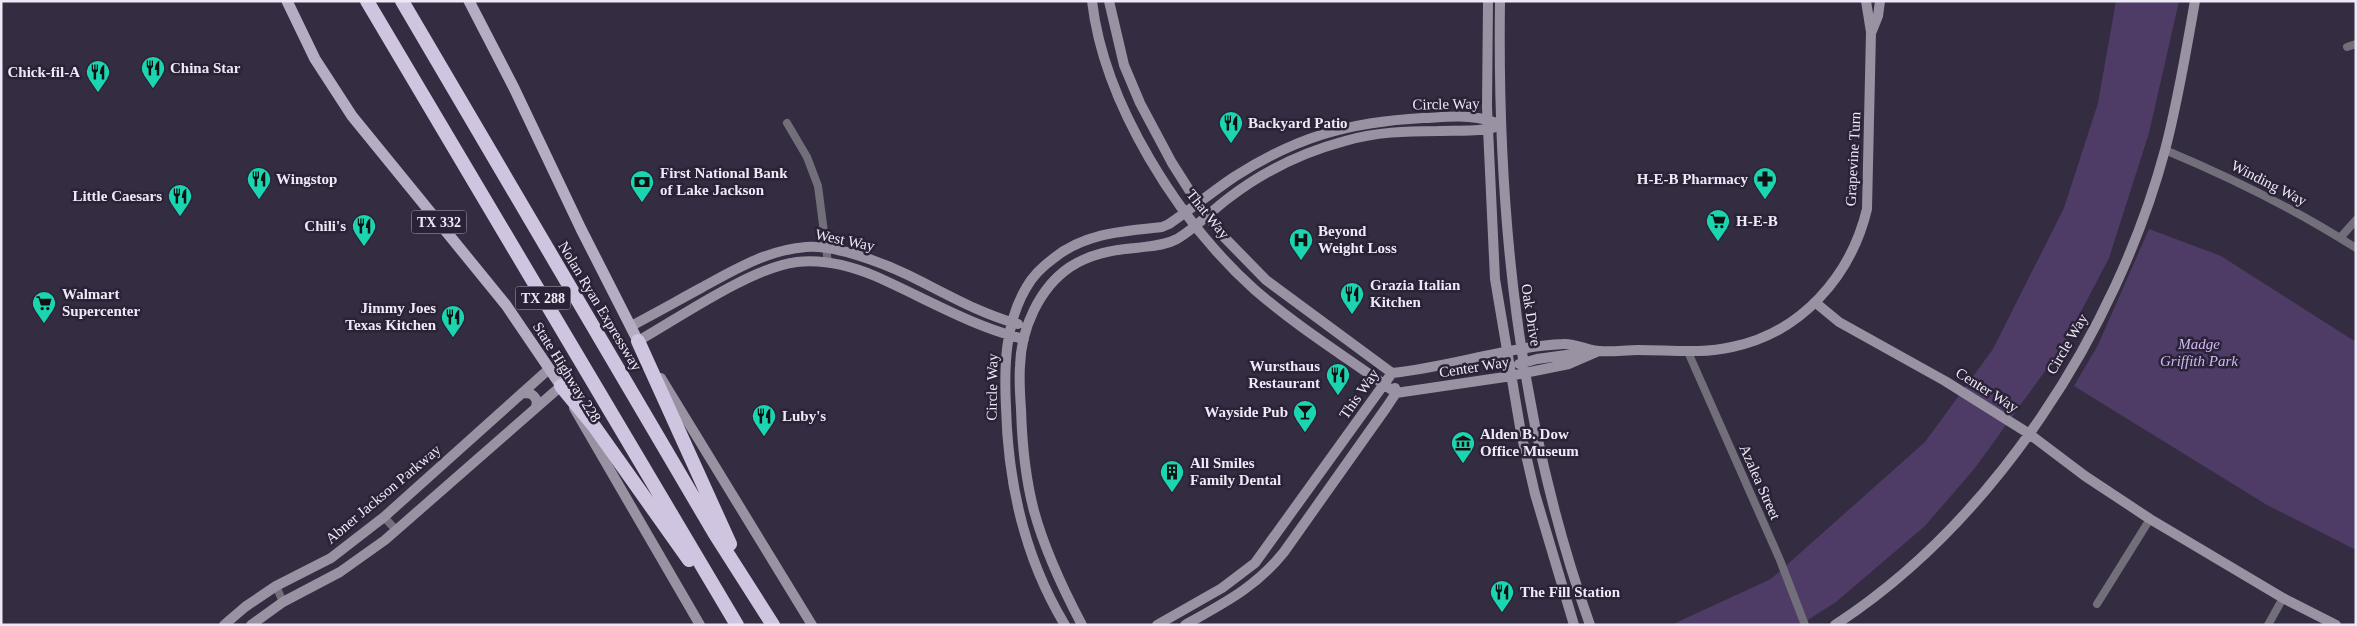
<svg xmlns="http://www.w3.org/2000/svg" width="2357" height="626" viewBox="0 0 2357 626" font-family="Georgia,serif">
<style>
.green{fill:#4e3c67}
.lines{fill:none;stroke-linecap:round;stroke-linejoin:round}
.street{stroke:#736f7a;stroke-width:8}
.secondary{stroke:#9892a3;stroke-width:10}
.primary{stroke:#b5adc3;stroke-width:11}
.highway{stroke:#cfc5e0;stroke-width:14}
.labels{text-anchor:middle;stroke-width:5;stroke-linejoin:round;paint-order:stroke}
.shield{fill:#2a2236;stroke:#b3adbd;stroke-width:1}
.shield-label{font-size:14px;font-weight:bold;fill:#eee9f7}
.poi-label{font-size:15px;font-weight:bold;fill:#eee9f7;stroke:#2a2236;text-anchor:start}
.street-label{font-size:15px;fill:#eee9f7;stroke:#2a2236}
.park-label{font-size:15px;font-style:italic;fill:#d0b8f6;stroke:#2a2236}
</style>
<rect width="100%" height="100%" fill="#342c40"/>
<path class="green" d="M2116,1H2179L2149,133L2109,258L2063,346L1975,468L1925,526L1836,602L1800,625H1671L1771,579L1925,442L1993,349L2064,208L2098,103Z
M2149,229L2221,256L2356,342V550L2267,505L2074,386L2098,345Z"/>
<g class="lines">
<path class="street" d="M2347,47L2356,44
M787,123L807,157L818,186L828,263
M2165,150C2232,178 2295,209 2356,248
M2340,238L2356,220
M1688,352L1780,560L1805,625
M384,517L396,530
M276,586L283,602
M2097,604L2150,519
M2268,625L2283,598"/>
<path class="secondary" d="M1092,1C1104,104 1179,222 1255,290C1299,328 1349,359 1396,393L1505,377L1569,364L1599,351
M1109,1L1124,65L1140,103L1172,163L1198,204L1223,236L1266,280L1392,373
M1488,1L1487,107L1495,279L1521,433L1535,494L1574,625
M1500,1C1497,214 1518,423 1590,625
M1872,31L1878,16L1880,1
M1816,303L1839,322L1945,381L2028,433L2085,476L2150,519L2283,598L2336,625
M631,326C654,314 677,301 701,288C734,270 767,250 806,247C836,245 881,262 908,275C945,293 978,313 1018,324
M641,346L638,341C679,318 752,267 797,262C823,259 851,266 875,276C925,298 971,326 1024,339
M1519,364L1537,359L1588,352
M1392,373C1449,367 1507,347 1563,344C1576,343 1588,351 1600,351C1613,352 1625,350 1638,350C1670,350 1701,354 1732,347C1801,333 1851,276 1867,209L1871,32L1866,1
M661,378L812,625
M522,393C530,393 533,393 537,401L536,407
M574,408L700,625
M224,625L245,607L276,586L331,558L384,517L549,369
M251,625L283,602L340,572L385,540L561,386L564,391
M1065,625C1025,559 1008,483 1006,407C1004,367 1005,324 1026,288C1032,277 1043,266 1054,258C1085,233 1124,231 1162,227L1169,224C1191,209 1212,192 1234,177C1296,137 1349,122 1423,118C1449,117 1477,113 1501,125
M1082,625C1063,589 1045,551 1034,511C1025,477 1022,443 1021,409C1020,395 1019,380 1020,366C1021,329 1039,288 1070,267C1090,254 1112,250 1135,248C1149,246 1164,246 1177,239C1196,228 1212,210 1230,197C1264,171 1304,152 1345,141C1375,132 1407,131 1438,131C1460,130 1481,133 1501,125
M1157,625L1222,588L1255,563L1392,373
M1185,625C1224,603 1255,588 1284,552L1386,408L1396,393L1395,388
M1835,625C1994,521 2116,332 2165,150C2178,101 2186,51 2195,1"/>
<path class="primary" d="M287,1L315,59L352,116L506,305L561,386
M469,1L514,88L581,229L638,341"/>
<path class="highway" d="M367,1L737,625
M402,1L715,534L773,625
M638,341L730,544
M561,386L594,426L689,560"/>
</g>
<defs>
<g id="restaurant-pin" transform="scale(1.25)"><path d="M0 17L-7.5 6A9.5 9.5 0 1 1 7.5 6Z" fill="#1bd5b1" stroke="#2a2236"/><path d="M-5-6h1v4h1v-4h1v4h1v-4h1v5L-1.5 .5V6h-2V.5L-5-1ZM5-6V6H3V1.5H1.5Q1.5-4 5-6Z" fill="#111"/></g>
<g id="pharmacy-pin" transform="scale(1.25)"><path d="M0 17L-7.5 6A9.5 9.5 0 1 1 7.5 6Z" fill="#1bd5b1" stroke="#2a2236"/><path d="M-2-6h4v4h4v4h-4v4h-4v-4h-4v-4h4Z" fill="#111"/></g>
<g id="bank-pin" transform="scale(1.25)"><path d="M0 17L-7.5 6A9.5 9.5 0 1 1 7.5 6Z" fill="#1bd5b1" stroke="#2a2236"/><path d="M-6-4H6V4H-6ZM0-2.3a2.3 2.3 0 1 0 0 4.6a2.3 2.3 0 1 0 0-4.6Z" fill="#111"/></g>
<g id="supermarket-pin" transform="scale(1.25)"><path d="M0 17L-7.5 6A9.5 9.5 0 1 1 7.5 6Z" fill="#1bd5b1" stroke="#2a2236"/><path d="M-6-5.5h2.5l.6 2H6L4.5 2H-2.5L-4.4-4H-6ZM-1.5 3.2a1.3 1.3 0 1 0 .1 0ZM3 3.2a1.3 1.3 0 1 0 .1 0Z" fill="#111"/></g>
<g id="hospital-pin" transform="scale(1.25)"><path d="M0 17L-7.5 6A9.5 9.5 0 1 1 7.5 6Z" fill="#1bd5b1" stroke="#2a2236"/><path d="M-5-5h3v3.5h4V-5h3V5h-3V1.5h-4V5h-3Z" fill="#111"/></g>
<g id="bar-pin" transform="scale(1.25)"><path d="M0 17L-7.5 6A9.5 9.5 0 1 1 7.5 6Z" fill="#1bd5b1" stroke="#2a2236"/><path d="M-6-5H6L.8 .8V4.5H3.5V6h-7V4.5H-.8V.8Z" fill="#111"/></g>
<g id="museum-pin" transform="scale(1.25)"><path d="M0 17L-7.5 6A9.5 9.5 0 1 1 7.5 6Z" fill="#1bd5b1" stroke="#2a2236"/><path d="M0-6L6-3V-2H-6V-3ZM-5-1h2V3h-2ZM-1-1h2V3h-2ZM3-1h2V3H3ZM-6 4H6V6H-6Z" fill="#111"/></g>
<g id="building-pin" transform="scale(1.25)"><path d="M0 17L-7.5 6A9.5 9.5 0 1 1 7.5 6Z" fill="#1bd5b1" stroke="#2a2236"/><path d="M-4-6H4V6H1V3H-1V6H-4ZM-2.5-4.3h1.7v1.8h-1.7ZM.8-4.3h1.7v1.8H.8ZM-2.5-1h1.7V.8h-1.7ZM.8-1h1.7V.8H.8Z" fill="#111"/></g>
</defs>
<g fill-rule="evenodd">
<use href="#restaurant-pin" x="153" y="68"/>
<use href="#restaurant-pin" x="98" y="72"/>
<use href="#restaurant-pin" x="1231" y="123"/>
<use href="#restaurant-pin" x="259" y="179"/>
<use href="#pharmacy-pin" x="1765" y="179"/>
<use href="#bank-pin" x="642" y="182"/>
<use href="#restaurant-pin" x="180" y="196"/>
<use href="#supermarket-pin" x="1718" y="221"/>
<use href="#restaurant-pin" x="364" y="226"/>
<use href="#hospital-pin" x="1301" y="240"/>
<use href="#restaurant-pin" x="1352" y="294"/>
<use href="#supermarket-pin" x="44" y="303"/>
<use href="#restaurant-pin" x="453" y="317"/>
<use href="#restaurant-pin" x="1338" y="375"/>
<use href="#bar-pin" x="1305" y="412"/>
<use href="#restaurant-pin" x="764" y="416"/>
<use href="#museum-pin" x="1463" y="443"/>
<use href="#building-pin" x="1172" y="472"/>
<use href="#restaurant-pin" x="1502" y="592"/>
</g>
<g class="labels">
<g class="shield">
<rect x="411.5" y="210.5" width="55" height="23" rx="4"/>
<rect x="515.5" y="286.5" width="55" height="23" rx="4"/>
</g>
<g class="shield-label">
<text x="439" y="227">TX 332</text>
<text x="543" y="303">TX 288</text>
</g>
<g class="poi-label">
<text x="170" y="73">China Star</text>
<text x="80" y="77" text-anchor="end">Chick-fil-A</text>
<text x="1248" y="128">Backyard Patio</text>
<text x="660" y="178">First National Bank<tspan x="660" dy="17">of Lake Jackson</tspan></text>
<text x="276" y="184">Wingstop</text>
<text x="1748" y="184" text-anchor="end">H-E-B Pharmacy</text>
<text x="162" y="201" text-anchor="end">Little Caesars</text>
<text x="1736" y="226">H-E-B</text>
<text x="346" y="231" text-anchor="end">Chili's</text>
<text x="1318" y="236">Beyond<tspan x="1318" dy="17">Weight Loss</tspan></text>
<text x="1370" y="290">Grazia Italian<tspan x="1370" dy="17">Kitchen</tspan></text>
<text x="62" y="299">Walmart<tspan x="62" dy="17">Supercenter</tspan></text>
<text x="436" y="313" text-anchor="end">Jimmy Joes<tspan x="436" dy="17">Texas Kitchen</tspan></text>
<text x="1320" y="371" text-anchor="end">Wursthaus<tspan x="1320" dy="17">Restaurant</tspan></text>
<text x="1288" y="417" text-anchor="end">Wayside Pub</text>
<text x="782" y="421">Luby's</text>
<text x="1480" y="439">Alden B. Dow<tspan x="1480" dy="17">Office Museum</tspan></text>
<text x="1190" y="468">All Smiles<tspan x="1190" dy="17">Family Dental</tspan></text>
<text x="1520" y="597">The Fill Station</text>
</g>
<g class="street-label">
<text transform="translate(1446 104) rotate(-1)" y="5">Circle Way</text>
<text transform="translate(1853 159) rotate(-87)" y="5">Grapevine Turn</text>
<text transform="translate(2269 183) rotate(27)" y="5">Winding Way</text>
<text transform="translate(1208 214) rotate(51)" y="5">That Way</text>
<text transform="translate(845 240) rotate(12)" y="5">West Way</text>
<text transform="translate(600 306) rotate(59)" y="5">Nolan Ryan Expressway</text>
<text transform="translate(1531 315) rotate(81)" y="5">Oak Drive</text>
<text transform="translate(2067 344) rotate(-60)" y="5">Circle Way</text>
<text transform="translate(1474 367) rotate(-9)" y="5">Center Way</text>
<text transform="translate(567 372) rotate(58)" y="5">State Highway 228</text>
<text transform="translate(992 387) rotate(-89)" y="5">Circle Way</text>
<text transform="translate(1987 390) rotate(32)" y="5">Center Way</text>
<text transform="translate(1359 394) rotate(-55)" y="5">This Way</text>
<text transform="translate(1760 482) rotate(66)" y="5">Azalea Street</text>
<text transform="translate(383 494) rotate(-40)" y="5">Abner Jackson Parkway</text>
</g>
<g class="park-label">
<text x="2199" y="349">Madge<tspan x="2199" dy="17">Griffith Park</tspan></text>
</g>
</g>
<rect width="2357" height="626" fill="none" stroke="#eee9f7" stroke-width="5"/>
</svg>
